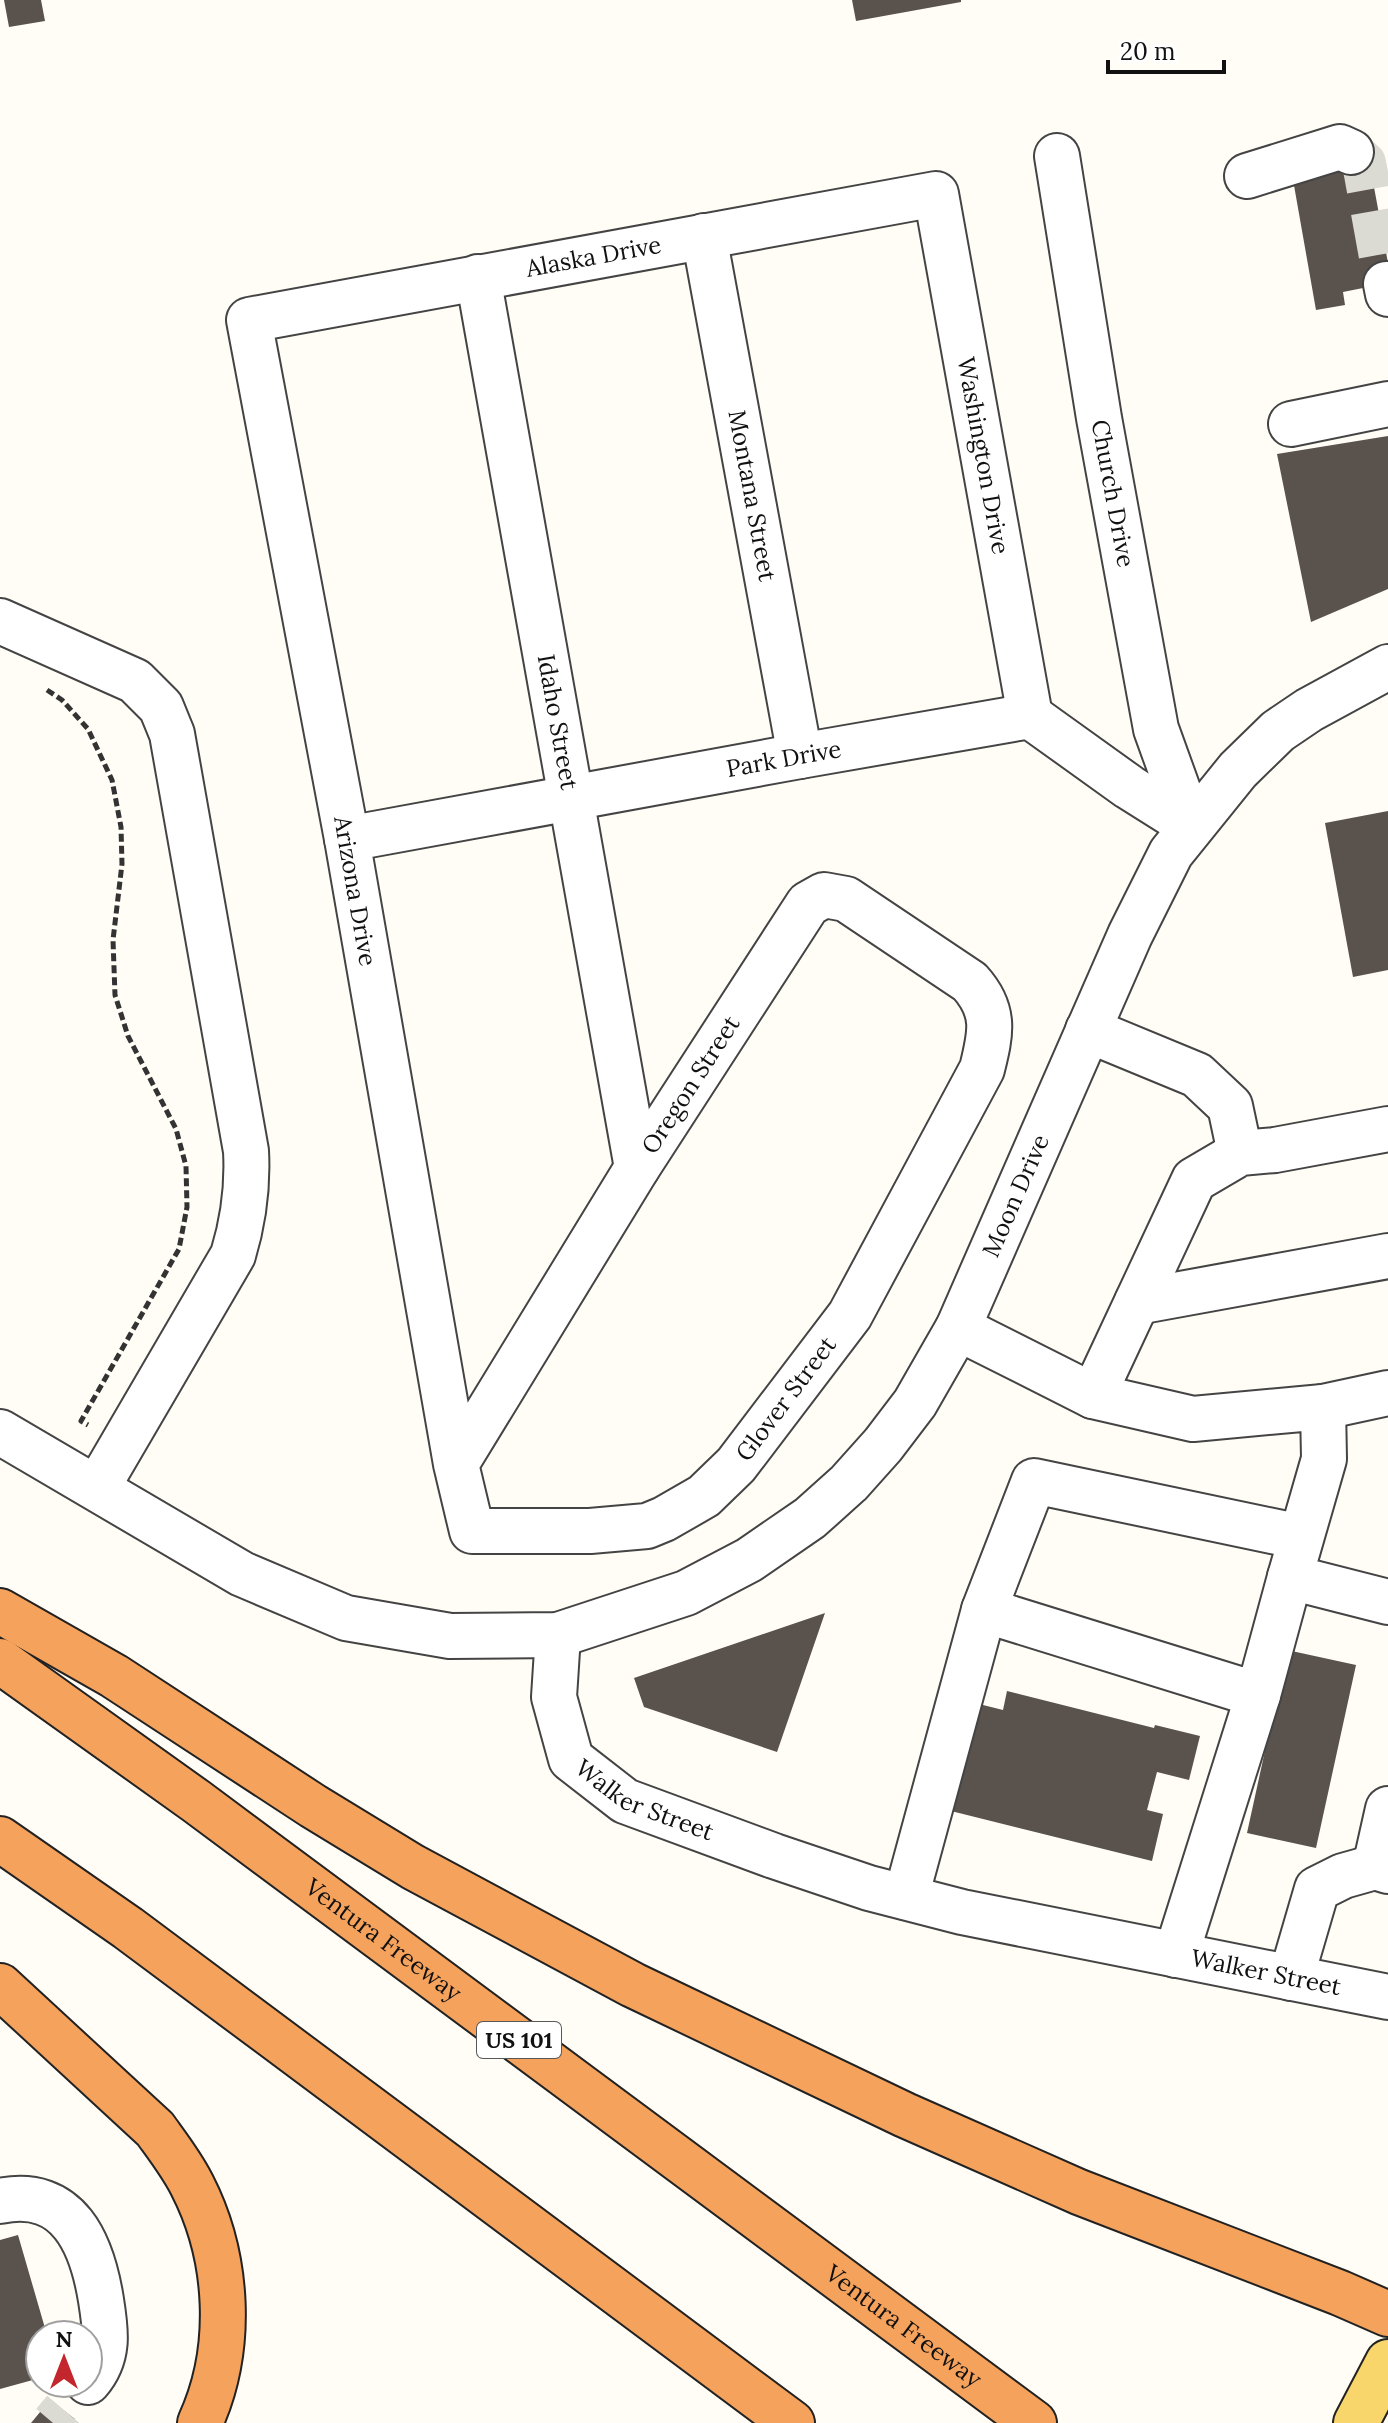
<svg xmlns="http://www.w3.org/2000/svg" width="1388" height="2423" viewBox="0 0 1388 2423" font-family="Lora,serif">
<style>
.building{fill:#5a524d}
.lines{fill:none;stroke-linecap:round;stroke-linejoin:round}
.minor-tunnel{stroke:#dbdad3;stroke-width:44;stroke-dasharray:44 22;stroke-linecap:butt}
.minor-casing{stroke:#444;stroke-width:48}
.major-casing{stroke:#222;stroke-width:48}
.highway-casing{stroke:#222;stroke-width:48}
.path{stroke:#333;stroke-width:5;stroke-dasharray:8 4;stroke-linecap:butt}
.minor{stroke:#fff;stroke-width:44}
.major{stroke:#f9d66b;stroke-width:44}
.highway{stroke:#f5a25d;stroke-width:44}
.labels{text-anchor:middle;stroke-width:8;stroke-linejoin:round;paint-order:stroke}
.shield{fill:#fff;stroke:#585858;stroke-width:2}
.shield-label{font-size:22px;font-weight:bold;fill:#111}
.street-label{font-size:24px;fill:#111;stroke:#fff}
</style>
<rect width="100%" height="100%" fill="#fffdf5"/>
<path class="building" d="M4,0H41L45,21L9,27Z
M852,0H961V2L856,21Z
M1367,149L1388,263V283L1343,292L1345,305L1316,310L1292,174Z
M1388,436V589L1311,622L1277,454Z
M1388,811V970L1353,977L1325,823Z
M825,1613L777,1752L644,1707L634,1678Z
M1287,1650L1356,1665L1316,1848L1247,1833Z
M1007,1691L1154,1728L1155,1725L1200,1736L1189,1780L1157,1772L1147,1810L1163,1814L1152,1861L947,1810L975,1703L1003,1710Z
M18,2235L47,2335H40V2378L0,2389V2240Z
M50,2400L75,2419L71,2423H31Z"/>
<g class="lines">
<path class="minor-tunnel" d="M1351,152L1364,163L1386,284
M53,2423L64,2410"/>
<g class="minor-casing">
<g id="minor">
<path id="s1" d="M1057,156L1099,418L1156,729L1191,826"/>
<path d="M1247,176L1340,147L1351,152"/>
<path id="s2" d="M704,236L800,756"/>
<path id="s3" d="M478,277L637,1168"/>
<path d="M1386,284L1388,294"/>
<path d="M1291,424L1388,404"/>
<path d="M0,621L135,681L161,707L172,734L246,1151C248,1188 244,1219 233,1255L97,1488"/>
<path id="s4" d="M347,839L800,756L1030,716L1129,787L1191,826"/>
<path d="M1088,1030L1197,1075L1230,1106L1240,1153"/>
<path d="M1137,1302L1388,1256"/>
<path d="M958,1328L1093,1396L1193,1419L1323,1407L1324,1459L1290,1577L1388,1602"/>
<path d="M1093,1396L1194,1180L1240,1153L1275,1150L1388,1129"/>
<path d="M1323,1407L1388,1393"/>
<path id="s5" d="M0,1432L242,1574L346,1618L450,1636L558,1635L686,1593L749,1560L810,1518L849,1483L883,1445L915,1403L958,1328L1130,935L1171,853L1238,770L1278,731L1309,710L1388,667"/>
<path id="s6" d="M456,1464L637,1168L808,904L824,895L846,899L970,982C996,1011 991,1033 982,1069L850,1315L736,1465L704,1496L664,1519L647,1526L590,1531H472L456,1464L347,839L249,320L936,194L1030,716"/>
<path d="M1290,1577L1258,1695L984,1610L1034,1481L1301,1537"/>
<path id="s7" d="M558,1635L554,1697L571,1759L625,1801L774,1856L869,1888L962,1912L1388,1997"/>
<path d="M1375,1867L1388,1809"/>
<path d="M906,1897L984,1610"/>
<path d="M1176,1955L1258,1695"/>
<path d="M1291,1978L1317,1889L1343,1876L1375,1867L1388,1871"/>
<path d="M0,2201C69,2187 92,2244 101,2300C106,2331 110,2357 88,2382"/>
</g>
</g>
<g class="major-casing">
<path id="major" d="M1356,2423L1388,2362"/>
</g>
<g class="highway-casing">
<g id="highway">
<path d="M0,1611L114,1676L313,1806L413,1867L633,1985L905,2115L1079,2192L1340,2293L1388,2314"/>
<path id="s8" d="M0,1661L196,1801L1034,2423"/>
<path d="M0,1839L128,1928L792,2423"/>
<path d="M0,1986L155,2129C168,2147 182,2165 192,2185C229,2257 234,2349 200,2423"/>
</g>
</g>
<path class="path" d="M47,690L62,700L88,729L112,780L121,827L122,864L113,940L115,995L128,1036L176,1129L186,1166L187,1207L179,1249L81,1421L88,1425"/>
<use href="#minor" class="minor"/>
<use href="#major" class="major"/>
<use href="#highway" class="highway"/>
</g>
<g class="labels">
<rect class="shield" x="477" y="2022" width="84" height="36" rx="6"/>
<g class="shield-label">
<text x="519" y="2048">US 101</text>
</g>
<g class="street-label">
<text dy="8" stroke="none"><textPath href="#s6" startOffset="3278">Alaska Drive</textPath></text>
<text dy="8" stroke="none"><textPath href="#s6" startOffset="3892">Washington Drive</textPath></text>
<text dy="8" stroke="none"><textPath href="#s1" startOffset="342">Church Drive</textPath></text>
<text dy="8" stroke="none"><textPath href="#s2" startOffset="264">Montana Street</textPath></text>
<text dy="8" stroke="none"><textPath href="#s3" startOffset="452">Idaho Street</textPath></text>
<text dy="8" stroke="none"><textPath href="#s4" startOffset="444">Park Drive</textPath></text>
<text transform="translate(355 891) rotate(80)" y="8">Arizona Drive</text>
<text dy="8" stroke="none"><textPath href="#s6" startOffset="446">Oregon Street</textPath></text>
<text dy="8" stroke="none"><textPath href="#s5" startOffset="1274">Moon Drive</textPath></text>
<text transform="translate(786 1399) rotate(-53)" y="8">Glover Street</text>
<text dy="8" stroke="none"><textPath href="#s7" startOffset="212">Walker Street</textPath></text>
<text dy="8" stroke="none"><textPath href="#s8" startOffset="474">Ventura Freeway</textPath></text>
<text dy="8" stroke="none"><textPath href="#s7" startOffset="860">Walker Street</textPath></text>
<text dy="8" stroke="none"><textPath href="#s8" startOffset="1122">Ventura Freeway</textPath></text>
</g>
</g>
<g transform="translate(64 2359)"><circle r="38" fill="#ffffff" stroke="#a0a0a0" stroke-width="2"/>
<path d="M0-6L14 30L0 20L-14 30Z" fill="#c4262e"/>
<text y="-12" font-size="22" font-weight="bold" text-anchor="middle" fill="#111111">N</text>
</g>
<path d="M1108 60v12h116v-12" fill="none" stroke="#111111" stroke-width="4"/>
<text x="1120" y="60" font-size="24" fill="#111111" stroke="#ffffff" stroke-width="6" paint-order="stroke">20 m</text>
</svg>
